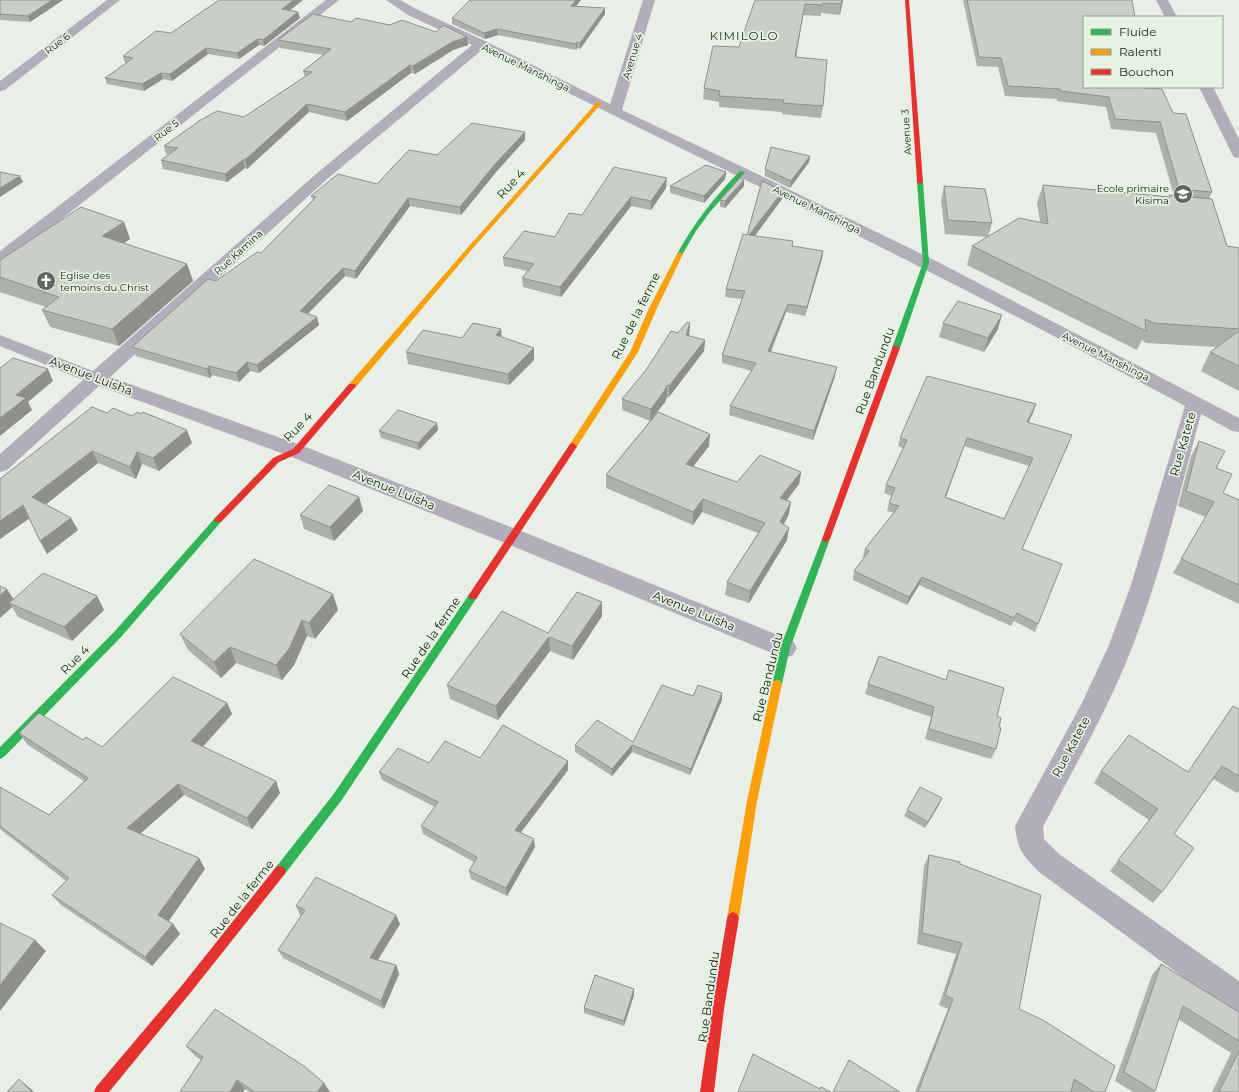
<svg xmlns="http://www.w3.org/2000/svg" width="1239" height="1092" viewBox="0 0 1239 1092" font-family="Montserrat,sans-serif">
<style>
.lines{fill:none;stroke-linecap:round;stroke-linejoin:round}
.street{fill:#b2adbb;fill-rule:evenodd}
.fast{fill:#30b455;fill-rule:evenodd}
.slow{fill:#ff9f0a;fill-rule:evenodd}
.jam{fill:#e5322d;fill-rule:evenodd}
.wall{fill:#adb1ab;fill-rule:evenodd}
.shaded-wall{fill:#8d908b}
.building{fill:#c9cec7;stroke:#8d908b;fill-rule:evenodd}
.labels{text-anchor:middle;stroke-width:3.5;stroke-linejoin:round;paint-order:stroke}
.far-street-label{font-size:10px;fill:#191e18;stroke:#e7f3e2}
.far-poi-label{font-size:10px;fill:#191e18;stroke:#e7f3e2;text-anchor:end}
.far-quarter-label{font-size:12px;letter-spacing:1px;fill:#283124;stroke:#e7f3e2}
.street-label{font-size:12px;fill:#191e18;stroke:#e7f3e2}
</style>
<rect width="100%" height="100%" fill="#e8efe6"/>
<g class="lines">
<path class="street" d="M107,0H120L5,90L0,91V81Z
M326,0H339L6,263L0,264V251Z
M386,0H400L416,9L485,41L610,104L643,0H655L622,110L747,169L932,259L1239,418V432L1232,431L1201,414C1180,491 1162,570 1133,645C1109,708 1074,767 1043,827L1044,839L1059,854L1239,981V1014L1228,1010L1039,872C1022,854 1018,851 1015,826L1082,703L1109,645L1131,585L1185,406C1096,359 1008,311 918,266C773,192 627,123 482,50L326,180L110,377L303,446L521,531L793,641L797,648L793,655L785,658L777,655L505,543L289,456L99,386L7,470L0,472V454L83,380L0,346V335L93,371L316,174L472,45L408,15Z
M1156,0H1168L1177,17H1165Z
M1199,87H1213L1239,139V158L1234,157L1232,154Z"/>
<path class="fast" d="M740,171L745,172L710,212L696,231L682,255H678L677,254C694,223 715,196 740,171Z
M920,180L923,182L929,263L900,348L896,350L892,348L923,263L917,182Z
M218,517L222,520L221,522L121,637L4,757L0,759V747L115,631L215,518Z
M826,536L830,539L790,648L782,684L781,687L777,688L773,687L772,684L780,648L822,539Z
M473,592L476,593L478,596L476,599L341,801L284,875L280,876L276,875L274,871L276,867L333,795L470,593Z"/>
<path class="slow" d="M597,102L602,103L474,247L355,388H349L348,386L349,384L470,245Z
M680,252L683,254L657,308L638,352L576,448H570L569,446L570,444L630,352L649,308L677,254Z
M777,680L781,681L782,684L757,801L739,918L737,922L733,924L729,922L727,918L747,801L772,684L773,681Z"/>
<path class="jam" d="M905,0H909L923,182L920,184L917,182Z
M893,346H896L900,348L830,539L826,542L823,541L822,539Z
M349,384H355L356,386L299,453L279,462L221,522H215L214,520L215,518L273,458L293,449Z
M573,443L577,446L576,448L476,599H470L468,596L470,593L570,444Z
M280,866L284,867L286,871L284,875L191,992L109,1092H94L96,1087L183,984L276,867Z
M733,912L737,914L739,918L724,1009L714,1092H700L712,1009L727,918L729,914Z"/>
</g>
<path class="wall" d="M0,0H63L30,22L0,20Z
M581,0L576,6L605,14L580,49L577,48L576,50L498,35L485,39L452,24V18Z
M755,0H843L840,15L821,13V16L803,15L796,57L823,106L821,118L782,114V112L719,107V102L703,99L704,88L739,47Z
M963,0H1132L1084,17V87L1173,113L1212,192L1209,199L1227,246L1239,248V391L1201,371L1210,352L1216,347L1146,343L1142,340L1137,350L967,265L972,246L987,237L945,234L941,200L944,186L992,223L988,237L1040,222L1037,203L1043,185L1169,197V195L1174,196L1156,133L1111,129L1106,107L1057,101V99L1005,96L998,67L977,66Z
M289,10L298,12L300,18L264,46L259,45L239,59L208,54L172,81L163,79L144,91L107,84L105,78L127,63H125L123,56L171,33Z
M351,22L390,25L467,37L468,45L453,50L415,74L411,73L347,121L309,112L247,169L245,168L227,182L163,169L161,160L168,155L166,154L164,146L244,117L305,77L303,71L323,55L280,48L278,40Z
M525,140L497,171L461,215L410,206L356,279L345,276L308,314L319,325L259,373L250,371L239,382L212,375L210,378L136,356L132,347L216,281L261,253L313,200L311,196L377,184L437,155Z
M810,156L809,162L790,188L765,176V169Z
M614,167L666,188L651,210L631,206L561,297L523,287L522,278L527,271L504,266L503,257L555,237L582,215Z
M726,172L725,179L704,203L670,193V186Z
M744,180V186L725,208L720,207V200Z
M783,191L782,199L754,236L792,246L823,251L822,259L805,316L786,312L771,352L835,376L813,440L729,415L730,406L752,371L722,363V355L742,299L725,297L726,289L747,235Z
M124,222L130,239L124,243L187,264L193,281L119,346L50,327L42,310L46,307L0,292V260Z
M690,323L689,336L705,340L704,351L669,397H667L665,402L652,418L709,446L693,467L737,482L801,472L799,484L787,500L789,514L784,524L787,540L749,603L725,595L727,582L758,533L702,512L693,525L606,488V475L650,421L622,410V399L678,333Z
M943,323L998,329L984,352L939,337Z
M502,337L534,360L509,385L408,364L406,352L462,338Z
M107,413L192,443L159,471L142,464L136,479L98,463L45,504L78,530L47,554L29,518L0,539V479Z
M1033,413L1028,423L1069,443L1022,549L1038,624L1035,632L1014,621L1011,626L919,585L907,605L853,580L854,571L864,558L863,557L865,549L894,513L887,511L889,503L892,496L884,493L886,485L903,448L898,446L900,438ZM964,446L1029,466L1004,519L946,497Z
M437,423L438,430L419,450L381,438L379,431Z
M1199,441L1216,468L1223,493L1239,500V604L1173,573L1206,517L1178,506L1191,456Z
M359,497L363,511L334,541L304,529L300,515Z
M0,586L14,599L97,596L104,610L72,641L18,617L12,607L0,618Z
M602,602V616L573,660L550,651L498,720L450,699L447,685L548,633Z
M338,610L315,639L307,636L294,665L282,680L236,663L221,678L188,650L180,634Z
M949,670L997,716L996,749L991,759L925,739L931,717L865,694L868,684L946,680Z
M722,693V700L690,775L632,752L612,776L575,752V745L633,742L693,696Z
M227,703L232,714L203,747L280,793L252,829L184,795L140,834L205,869L168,921L173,924L180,934L152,966L61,905L52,895L66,881L0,829V787L49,815L84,781L28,745L19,733L83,740L102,747Z
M1233,706L1239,709V791L1237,793L1213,779L1174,834L1162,892L1153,903L1110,871L1149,820L1094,783L1101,771L1188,772Z
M480,758L568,770L520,833L535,847L507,896L471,879L469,871L474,862L423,834L421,826L435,807L382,780L379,772L429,763Z
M939,805L925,828L904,816L907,810Z
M929,855L960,864L1019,1009L1105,1092H915L948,1009L939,1005L956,954L917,944L924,866Z
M296,906L400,924L378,960L396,965L399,974L384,1009L283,958L278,950L301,916L300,915Z
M1161,964L1239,1012V1092H1212L1231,1053L1178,1019L1155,1091L1154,1092H1133L1115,1081L1152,975Z
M634,989V995L624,1026L584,1013V1008Z
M186,1046L330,1092H249L245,1089L243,1092H180L201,1060L195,1056Z"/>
<path class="shaded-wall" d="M52,0H63L30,22L28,16Z
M294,0H303L284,15L282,9Z
M576,0H581L571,12V6Z
M842,0H843L840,15L841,4Z
M805,4L803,15L794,69L795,57Z
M605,8V14L580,49V43Z
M298,12L300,18L264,46L263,40Z
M497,29L498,35L485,39L484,33Z
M467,37L468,45L453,50L415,74L413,66L452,42Z
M258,39L259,45L239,59L237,53Z
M577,42V48L576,50V44Z
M206,48L208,54L172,81L170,74Z
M410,65L411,73L347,121L345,112Z
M161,73L163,79L144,91L142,84Z
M307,104L309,112L247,169L245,160Z
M525,132V140L497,171L461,215L460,207L496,163Z
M810,156L809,162L790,188L791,181Z
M243,160L245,168L227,182L225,174Z
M726,172L725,179L704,203V196Z
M20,176L23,182L0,197V188Z
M667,178L666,188L651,210V201Z
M744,180V186L725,208V201Z
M783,191L782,199L749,244V235Z
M631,197V206L561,297L560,287Z
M408,198L410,206L356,279L355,271Z
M124,222L130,239L109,253L102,236Z
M823,251L822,259L805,316L807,307Z
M187,264L193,281L119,346L112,329Z
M343,268L345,276L302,319L300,311Z
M788,304L786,312L767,360L768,351Z
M1002,315L998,329L984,352L988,338Z
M317,317L319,325L259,373L257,365Z
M690,323L689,334L685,346L686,335Z
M501,329L502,340L496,335Z
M705,340L704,351L669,397V386Z
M534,348V360L509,385L508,374Z
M247,362L250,371L239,382L236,373Z
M209,366L212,375L210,378L207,369Z
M837,367L835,376L813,440L814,431Z
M48,369L53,381L28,402L32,410L0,436V418L16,395Z
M667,385V397L665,402L650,421L651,409Z
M1036,404L1033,413L1024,431L1027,422Z
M437,423L438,430L419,450L418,443Z
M187,430L192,443L159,471L153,458Z
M710,434L709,446L685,477L686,464Z
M967,438L964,446L943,505L945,497Z
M92,451L98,463L39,510L32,497Z
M137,452L142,464L136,479L130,467Z
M801,472L799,484L779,510L780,498Z
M359,497L363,511L334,541L330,527Z
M703,499L702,512L693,525V512Z
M791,502L789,514L778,535L780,522Z
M23,505L30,518L0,539V521Z
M71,518L78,530L47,554L40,541Z
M789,528L787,540L749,603L750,591Z
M922,577L919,585L907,605L909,597Z
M7,589L16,603H9L12,607L0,618V596Z
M333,594L338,610L315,639L309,623Z
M97,596L104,610L72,641L64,627Z
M602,602V616L573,660L572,646Z
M302,620L307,636L294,665L282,680L276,665Z
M549,637L550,651L498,720L496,706Z
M230,647L236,663L221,678L214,662Z
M722,693V700L690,775L691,769Z
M227,703L232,714L197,753L191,741Z
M632,745V752L612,776V769Z
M568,761V770L516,839L515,830Z
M276,781L280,793L252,829L247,818Z
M178,784L184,795L134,839L127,828Z
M942,798L939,805L925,828L928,822Z
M534,839L535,847L507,896L506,888Z
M199,858L205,869L166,925L158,915Z
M396,915L400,924L374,966L370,958Z
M173,924L180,934L152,966L145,957Z
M35,940L46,951L0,1011V985Z
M396,965L399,974L384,1009L381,1001Z
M634,989V995L624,1026V1021Z
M19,1079L31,1089L34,1092H32Z
M237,1080L245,1089L243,1092H230Z
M324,1083L330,1092H317Z"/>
<path class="building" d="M0,0H52L28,16L0,14Z
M219,0H294L282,9L298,12L263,40L258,39L237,53L206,48L170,74L161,73L142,84L105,78L133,58L123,56L156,31L171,33Z
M470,0H576L571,6L605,8L580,43L577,42L576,44L497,29L484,33L452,18Z
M755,0H842L841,4L823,3L822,5L805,4L795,57L827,60L823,106L783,103L784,100L719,96L720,91L704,88L713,46L739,47Z
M967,0H1132L1135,17H1084V87H1127L1162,89L1173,113L1186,114L1212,192L1179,189L1160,122L1115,119L1109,97L1060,91V89L1008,86L1001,58L979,57Z
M313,14L351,22L356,18L390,25L402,20L436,32L443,25L467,37L452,42L413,66L410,65L345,112L307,104L245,160H243L225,174L161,160L178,148L164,146L199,121L217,111L244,117L312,72L303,71L331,49L278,40Z
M472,123L525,132L496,163L460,207L408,198L355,271L343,268L300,311L317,317L257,365L247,362L236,373L209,366L207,369L132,347L208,279L216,281L257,252L261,253L316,197L311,196L338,174L377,184L409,150L437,155Z
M771,147L810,156L791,181L765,169Z
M706,165L726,172L704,196L670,186Z
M614,167L667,178L651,201L631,197L560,287L522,278L534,264L503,257L524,231L555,237L569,213L582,215Z
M0,172L20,176L0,188Z
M740,178L744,180L725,201L720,200Z
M762,181L783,191L749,235L793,241L792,246L823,251L807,307L788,304L768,351L837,367L814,431L730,406L756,363L722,355L745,291L726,289L743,234L747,235Z
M1043,185L1170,197L1169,195L1212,199L1227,246L1239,248V329L1154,323L1145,319L1146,331L972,246L1019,218L1048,224Z
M944,186L985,189L992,223L948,220Z
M81,207L124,222L102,236L187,264L112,329L42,310L59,297L0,277V260Z
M958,301L1002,315L988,338L943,323Z
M687,322L690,323L686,335L705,340L669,386L667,385L665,390L651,409L622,399L646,370L671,331L678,333Z
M473,323L501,329L496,335L534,348L508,374L406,352L423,330L462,338Z
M1239,331V366L1210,352Z
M13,358L48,369L16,395L26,398L0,418V368Z
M927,376L1036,404L1027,422L1072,435L1022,549L1062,564L1038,624L1017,613L1014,618L922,577L909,597L854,571L869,551L865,549L899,506L889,503L895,488L886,485L907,440L900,438ZM967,438L1033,458L1004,519L945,497Z
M92,407L107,413L113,408L132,416L137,412L141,414L143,412L187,430L153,458L137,452L130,467L92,451L32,497L71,518L40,541L23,505L0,521V479Z
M398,410L437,423L418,443L379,431Z
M658,412L710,434L686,464L737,482L760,455L801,472L780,498L791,502L780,522L789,528L750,591L727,582L765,523L703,499L693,512L606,475Z
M1199,441L1225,451L1216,468L1232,474L1223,493L1239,500V585L1181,559L1214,502L1186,491Z
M329,485L359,497L330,527L300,515Z
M254,559L333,594L309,623L302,620L289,649L276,665L230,647L214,662L180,634Z
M43,573L97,596L64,627L9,603Z
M0,586L7,589L0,596Z
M577,592L602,602L572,646L549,637L496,706L447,685L502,611L548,633Z
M879,656L946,680L949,670L1004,688L997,716L1001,718L999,727L1001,728L996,749L929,729L934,707L868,684Z
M173,677L227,703L191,741L276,781L247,818L178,784L127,828L199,858L158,915L173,924L145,957L52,895L69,878L0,826V787L49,815L88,778L19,733L39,713L83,740L86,737L102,747Z
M662,685L693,696L698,685L722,693L691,769L632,745L612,769L575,745L597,720L633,742Z
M1233,706L1239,709V776L1222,766L1174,834L1194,848L1162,892L1118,860L1158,809L1101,771L1129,735L1188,772Z
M503,725L568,761L515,830L534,839L506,888L469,871L477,857L421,826L438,802L379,772L398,748L429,763L445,741L480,758Z
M920,787L942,798L928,822L907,810Z
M929,855L960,862V864L1041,895L1019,1009L1043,1020L1115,1066L1105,1092H1094L1074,1079L1071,1092H918L953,999L945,995L962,943L922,933Z
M316,877L396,915L370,958L396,965L381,1001L278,950L305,910L296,906Z
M0,923L35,940L0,985Z
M1161,964L1239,1012V1041L1183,1006L1155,1091L1124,1072Z
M595,975L634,989L624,1021L584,1008Z
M215,1009L304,1066L324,1083L317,1092H255L237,1080L230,1092H180L203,1057L186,1046Z
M1239,1051V1092H1219Z
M753,1054L820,1089L821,1087L831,1092H738Z
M849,1060L900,1092H833Z
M19,1079L32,1092H7Z"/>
<defs>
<g id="school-disc" transform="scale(1)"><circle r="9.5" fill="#616760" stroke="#e7f3e2"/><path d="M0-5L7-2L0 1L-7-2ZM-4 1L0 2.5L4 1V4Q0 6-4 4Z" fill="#fff"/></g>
<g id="church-disc" transform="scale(1)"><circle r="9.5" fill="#616760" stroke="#e7f3e2"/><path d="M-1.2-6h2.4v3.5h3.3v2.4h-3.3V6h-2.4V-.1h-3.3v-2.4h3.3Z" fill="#fff"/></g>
</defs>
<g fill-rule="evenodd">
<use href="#school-disc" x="1183" y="194"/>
<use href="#church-disc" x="46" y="281"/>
</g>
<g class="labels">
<g class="far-street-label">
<text transform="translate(57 43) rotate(-37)" y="4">Rue 6</text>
<text transform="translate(632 56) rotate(-73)" y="4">Avenue 4</text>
<text transform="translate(526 67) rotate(26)" y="4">Avenue Manshinga</text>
<text transform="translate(166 130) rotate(-38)" y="4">Rue 5</text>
<text transform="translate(906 132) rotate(-94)" y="4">Avenue 3</text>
<text transform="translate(817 209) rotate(26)" y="4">Avenue Manshinga</text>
<text transform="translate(238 252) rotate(-42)" y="4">Rue Kamina</text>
<text transform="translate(1106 356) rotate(27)" y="4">Avenue Manshinga</text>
</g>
<g class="far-poi-label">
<text x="1169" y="192">Ecole primaire<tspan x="1169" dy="12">Kisima</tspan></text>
<text x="60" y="279" text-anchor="start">Eglise des<tspan x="60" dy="12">temoins du Christ</tspan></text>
</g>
<g class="far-quarter-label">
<text x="744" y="40">KIMILOLO</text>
</g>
<g class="street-label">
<text transform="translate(511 184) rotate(-48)" y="4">Rue 4</text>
<text transform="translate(636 316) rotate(-64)" y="4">Rue de la ferme</text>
<text transform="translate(875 371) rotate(-70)" y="4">Rue Bandundu</text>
<text transform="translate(91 376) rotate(21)" y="4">Avenue Luisha</text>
<text transform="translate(298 427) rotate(-46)" y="4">Rue 4</text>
<text transform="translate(1183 444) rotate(-74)" y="4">Rue Katete</text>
<text transform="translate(394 490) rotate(22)" y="4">Avenue Luisha</text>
<text transform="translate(694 611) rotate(22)" y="4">Avenue Luisha</text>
<text transform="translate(431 638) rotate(-56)" y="4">Rue de la ferme</text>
<text transform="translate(75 660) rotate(-45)" y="4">Rue 4</text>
<text transform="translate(768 677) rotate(-76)" y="4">Rue Bandundu</text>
<text transform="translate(1071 747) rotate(-62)" y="4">Rue Katete</text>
<text transform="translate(242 899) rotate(-52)" y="4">Rue de la ferme</text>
<text transform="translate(709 997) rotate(-82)" y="4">Rue Bandundu</text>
</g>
</g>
<rect x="1083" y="16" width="140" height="72" fill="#e7f3e2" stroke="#959e91"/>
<rect x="1091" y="29" width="20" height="6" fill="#30b455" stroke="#959e91"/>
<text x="1119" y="36" font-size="12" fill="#191e18">Fluide</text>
<rect x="1091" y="49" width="20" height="6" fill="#ff9f0a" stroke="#959e91"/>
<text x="1119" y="56" font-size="12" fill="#191e18">Ralenti</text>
<rect x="1091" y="69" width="20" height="6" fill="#e5322d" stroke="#959e91"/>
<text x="1119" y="76" font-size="12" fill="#191e18">Bouchon</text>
</svg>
